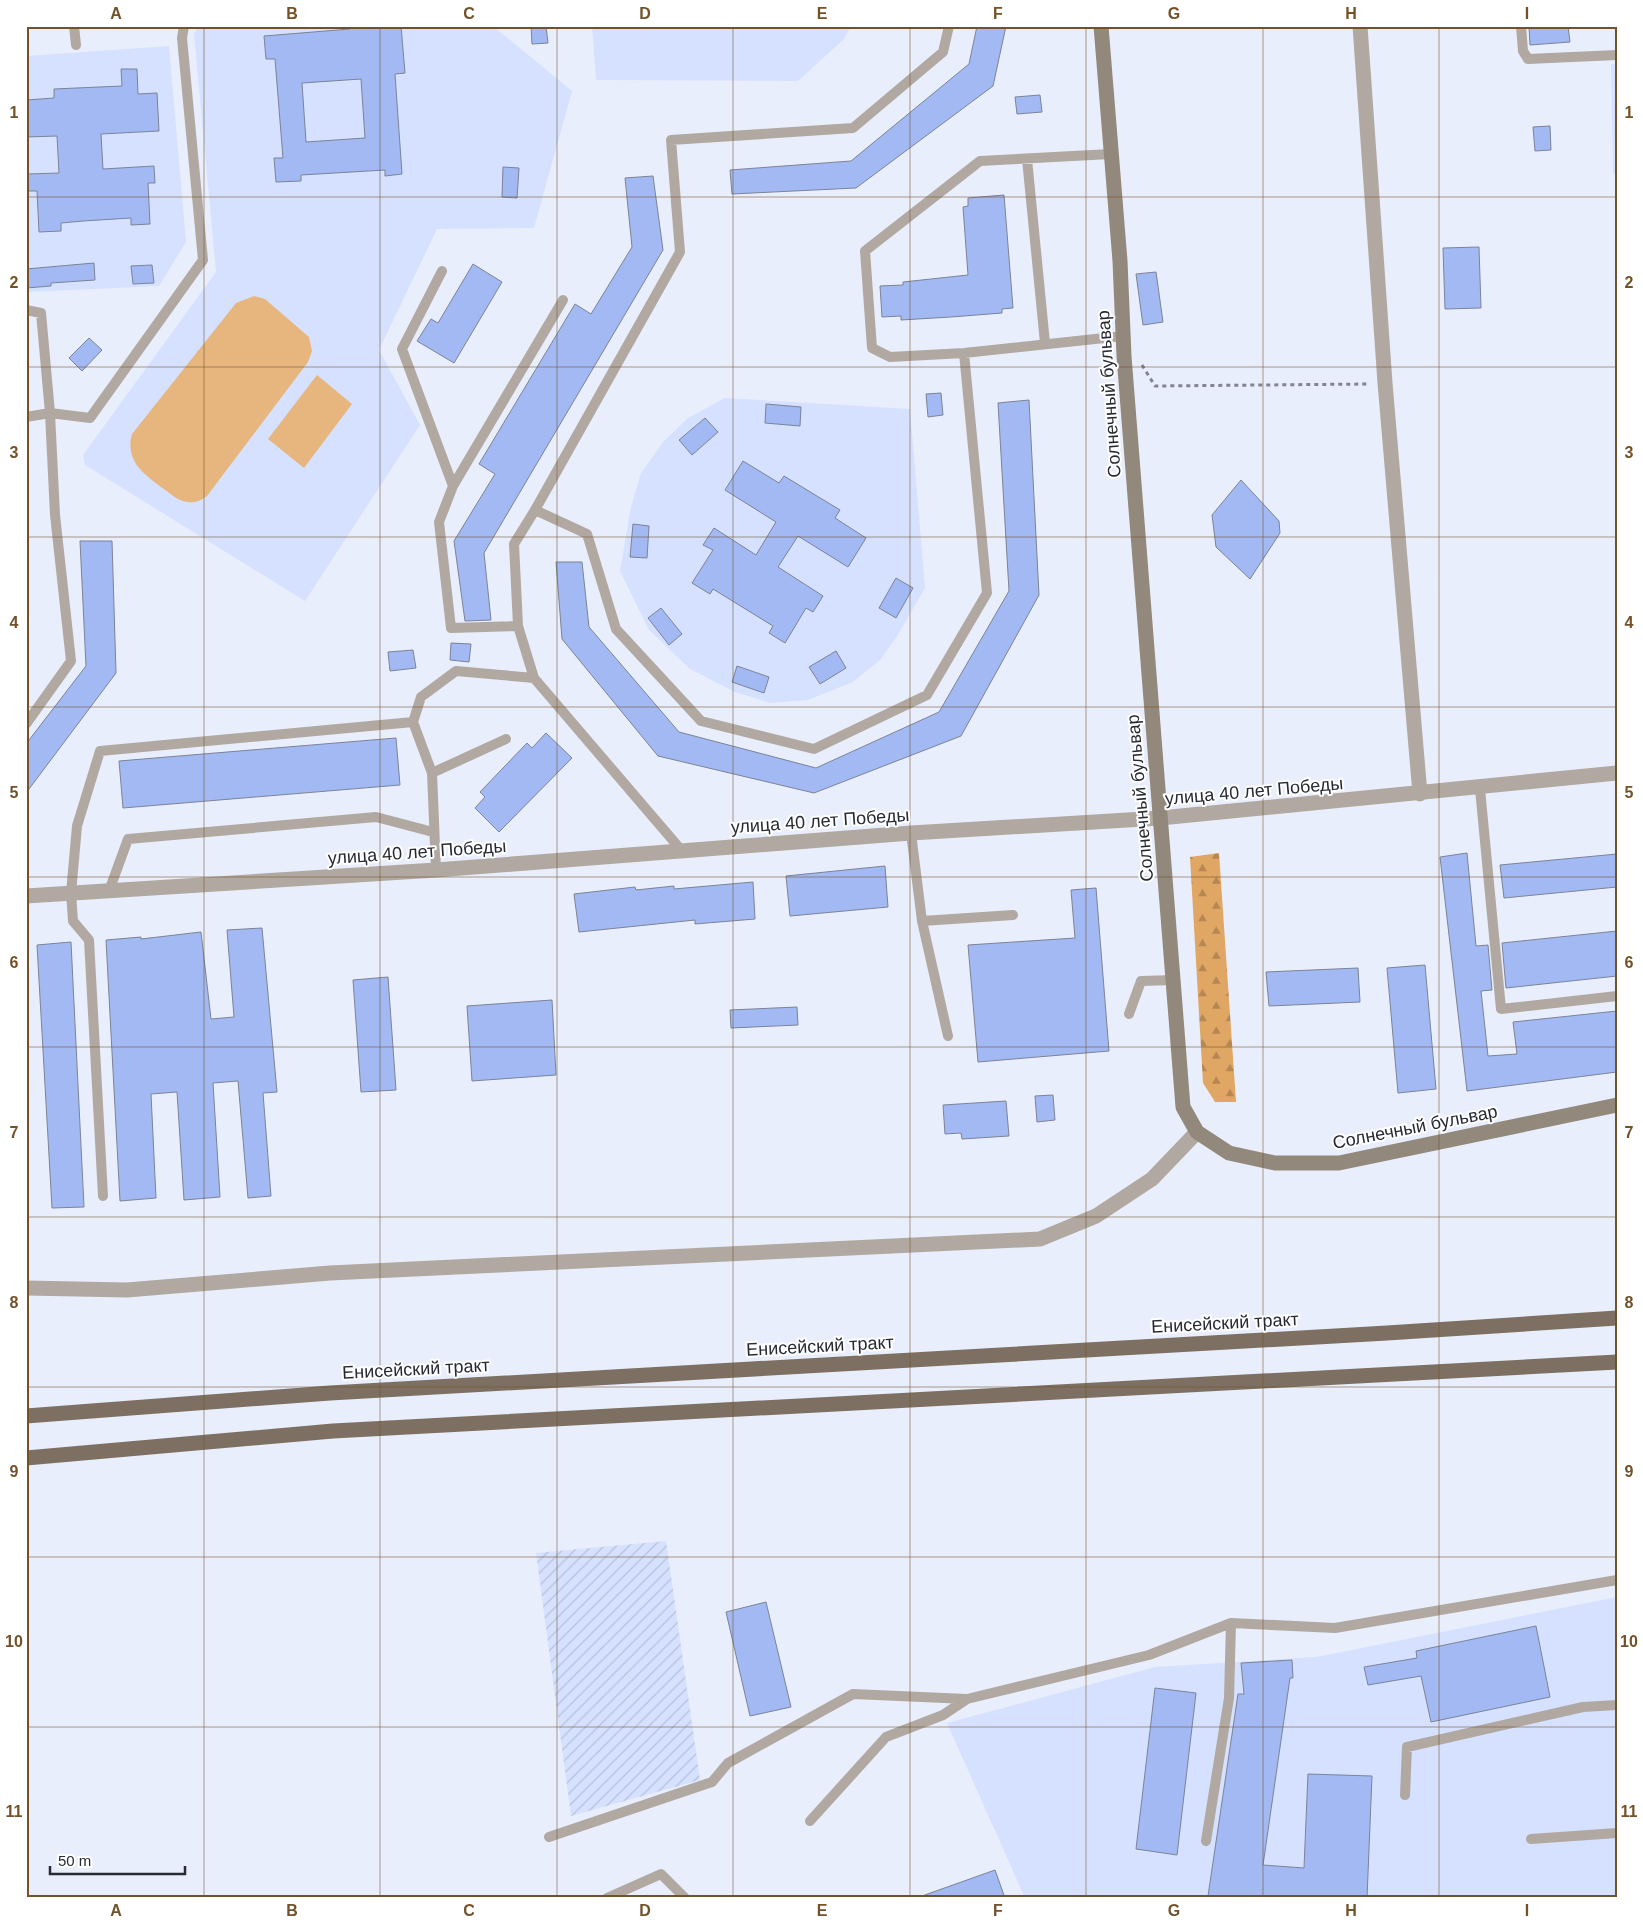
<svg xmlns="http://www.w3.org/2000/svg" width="1643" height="1924" viewBox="0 0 1643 1924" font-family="Helvetica,sans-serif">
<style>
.built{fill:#d5e1fe}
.industrial{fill:url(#industrial-furrows)}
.forest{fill:url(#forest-firs)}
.park{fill:#e7b67f}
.building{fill:#a3b9f3;stroke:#7b8397;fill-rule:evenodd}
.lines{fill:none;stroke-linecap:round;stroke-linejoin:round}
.path{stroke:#818590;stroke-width:3;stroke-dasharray:4 4;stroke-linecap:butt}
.service{stroke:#b1a9a1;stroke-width:10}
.minor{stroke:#b1a9a1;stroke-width:15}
.tertiary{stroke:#b1a9a1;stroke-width:15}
.secondary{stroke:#93887c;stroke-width:15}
.primary{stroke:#7d7062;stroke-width:15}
.grid{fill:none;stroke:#735129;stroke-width:1;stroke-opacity:0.55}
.labels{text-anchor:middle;stroke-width:4;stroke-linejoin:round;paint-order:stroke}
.street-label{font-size:18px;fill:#272a33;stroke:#fff}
.neatline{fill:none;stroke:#735129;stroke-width:2}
.grid-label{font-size:16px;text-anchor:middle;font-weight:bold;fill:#735129}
</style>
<defs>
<pattern id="industrial-furrows" width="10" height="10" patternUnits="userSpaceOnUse" patternTransform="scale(1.25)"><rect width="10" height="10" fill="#d5e1fe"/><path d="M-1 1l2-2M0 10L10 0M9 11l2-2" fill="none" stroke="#b7c1da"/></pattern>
<pattern id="forest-firs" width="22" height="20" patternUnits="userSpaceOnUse" patternTransform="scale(1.25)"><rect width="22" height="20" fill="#e0a663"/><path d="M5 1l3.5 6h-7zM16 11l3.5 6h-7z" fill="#b68752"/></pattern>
</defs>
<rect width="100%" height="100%" fill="#e9eefc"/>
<path class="built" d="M199,26H493L572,91L534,228L437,229L379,350L420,425L305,601L85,465L83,455L216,272L194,34Z
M592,26H851L844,39L798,81L596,80Z
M169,46L186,242L159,286L26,292V56Z
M1611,64H1617V174H1613Z
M725,398L910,409L925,588L897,636L880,660L853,682L808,700L770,703L735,692L690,669L649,630L620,571L631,507L641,473L664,441L688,418Z
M1617,1597V1898H1025L947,1723L1155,1667L1316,1657Z"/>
<path class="industrial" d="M666,1541L700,1780L571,1816L536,1553Z"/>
<path class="forest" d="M1219,853L1236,1102H1215L1203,1083L1190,857Z"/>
<path class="park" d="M254,296L265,299L309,337L312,351L308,362L207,496C197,504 187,504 176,498C154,480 123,467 132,434L236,303Z
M317,375L352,404L304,468L268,439Z"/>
<path class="building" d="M349,26H401L405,73L395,74L402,174L385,176V170L301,175V181L276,182L274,158H283L275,59H266L264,36L350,29ZM361,79L365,138L306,142L302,83Z
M531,26H546L548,43L532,44Z
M977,26H1006L993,86L856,188L732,194L730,170L851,161L969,64Z
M1529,26H1568L1570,42L1530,45Z
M121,69H137L138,94L157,93L159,131L101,134L103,169L154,166L155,183H148L150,224L131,225V218L83,221L61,223V231L39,232L37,191H28L27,174L59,173L57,136L26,137V100L54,98V89L122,86Z
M1040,95L1042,112L1017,114L1015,97Z
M1550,126L1551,150L1535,151L1533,127Z
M503,167L519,168L517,198L502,197Z
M653,176L663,250L484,553L491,620L465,621L454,541L495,474L479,464L575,304L591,314L632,247L625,178Z
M1004,195L1013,308L1002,309V313L951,317L901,320V316L882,317L880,286L903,285V282L968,275L963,207L968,206V198Z
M1479,247L1481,308L1445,309L1443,248Z
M94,263L95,280L51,283V286L26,288V269Z
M473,264L502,282L454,363L417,341L431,319L438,323Z
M152,265L154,283L133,284L131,266Z
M1156,272L1163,322L1143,325L1136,274Z
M89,338L102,350L82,371L69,358Z
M941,393L943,415L928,417L926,394Z
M1029,400L1039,595L961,736L814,793L658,756L562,639L556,562H582L589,627L679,732L816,768L939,712L1009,591L998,403Z
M766,404L801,407L800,426L765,423Z
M705,418L718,432L692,455L679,440Z
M743,461L779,483L784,476L840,510L835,518L866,538L848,567L798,536L778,567L823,596L813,612L806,608L785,643L769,633L773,626L713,589L710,594L692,583L713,550L703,545L714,528L756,555L776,522L725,490Z
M1241,480L1279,521L1280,533L1250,579L1216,547L1212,515Z
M633,524L649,526L647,558L630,557Z
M80,541H112L116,673L26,793V744L86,666Z
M896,578L913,588L896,618L879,608Z
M661,608L682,634L669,645L648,618Z
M451,643L471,644L469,662L450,660Z
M413,650L416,668L390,671L388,652Z
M836,651L846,668L820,684L809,667Z
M737,666L769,677L764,693L732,682Z
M546,733L572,758L499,832L475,808L485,797L480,792L527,743L532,748Z
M396,738L400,785L123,808L119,761Z
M1467,853L1476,946L1488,945L1492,990L1481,991L1488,1056L1517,1054L1513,1022L1617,1011V1072L1467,1091L1440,857Z
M1617,854V887L1504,898L1500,865Z
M885,866L888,907L790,916L786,876Z
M753,882L755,919L695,924V920L579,932L574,894L635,887L636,890L674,886V889Z
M1096,888L1109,1051L978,1062L968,945L1075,938L1071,890Z
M262,928L277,1092L263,1093L271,1196L248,1198L238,1081L213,1083L220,1197L184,1200L177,1092L151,1094L156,1198L120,1201L106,940L141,937V939L201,932L211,1019L234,1017L227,930Z
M1617,931V976L1506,988L1502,943Z
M71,942L84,1207L52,1208L37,945Z
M1425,965L1436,1089L1398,1093L1387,968Z
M1358,968L1360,1002L1269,1006L1266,972Z
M388,977L396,1090L361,1092L353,980Z
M552,1000L556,1075L472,1081L467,1006Z
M797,1007L798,1025L731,1028L730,1010Z
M1053,1095L1055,1120L1037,1122L1035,1096Z
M1006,1101L1009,1136L962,1139L961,1133L945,1134L943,1105Z
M766,1602L791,1707L750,1716L726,1612Z
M1536,1626L1550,1697L1431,1722L1421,1676L1368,1685L1364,1667L1417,1658L1416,1651Z
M1292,1660L1293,1678H1290L1263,1865L1304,1868L1308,1774L1372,1776L1367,1898H1222L1208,1896L1238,1694H1244L1241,1663Z
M1155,1688L1196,1693L1177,1855L1136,1849Z
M995,1870L1005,1898H923L922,1896Z"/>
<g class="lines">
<path class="path" d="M1142,365L1155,386L1368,384"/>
<path class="service" d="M74,26L76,45
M1521,26L1523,51L1528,59L1617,55
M1111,154L980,161L865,251L872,348L890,357L964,353L1123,336
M1027,159L1045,343
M442,271L402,349L453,486
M26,310L41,313L50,413L26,417
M535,510L680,252L671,140L853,128L943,52L949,26
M518,626L451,628L439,522L453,486L563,300
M534,678L518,626L514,544L535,510L587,534L616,629L701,721L814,749L927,695L987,593L964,353
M26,724L71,661L55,515L50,413L90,418L203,260L182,38L184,26
M432,773L506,739
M1480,789L1501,1009L1617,996
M911,833L922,921L948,1036
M436,870L432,773L413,722L421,697L456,671L534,678L682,851
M109,891L128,839L376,817L433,832
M922,921L1013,915
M1129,1014L1141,981L1174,980
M103,1196L89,940L73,921L71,893L77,826L100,751L413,722
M1405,1795L1407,1747L1583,1707L1617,1705
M810,1821L886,1737L943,1715L967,1699
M549,1837L712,1782L728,1763L853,1694L967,1699L1149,1655L1231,1623L1335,1628L1617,1580
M1531,1839L1617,1833
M1206,1841L1229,1698L1231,1623
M607,1898L661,1874L685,1898"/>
<path class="minor" d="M1360,26L1385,383L1420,794
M1160,818L1617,773
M26,1288L127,1290L330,1273L1040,1239L1096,1216L1152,1179L1197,1132"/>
<path class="tertiary" d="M26,896L436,870L911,833L1160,818"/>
<path class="secondary" d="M1101,26L1120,261L1124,356L1183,1107L1197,1132L1229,1153L1275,1163H1339L1617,1105"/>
<path class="primary" d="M26,1416L330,1393L1387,1333L1617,1318
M26,1458L333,1431L1617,1362"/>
</g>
<path class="grid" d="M204,26V1898M380,26V1898M557,26V1898M733,26V1898M910,26V1898M1086,26V1898M1263,26V1898M1439,26V1898M26,197H1617M26,367H1617M26,537H1617M26,707H1617M26,877H1617M26,1047H1617M26,1217H1617M26,1387H1617M26,1557H1617M26,1727H1617"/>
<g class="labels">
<g class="street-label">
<text transform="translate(1109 394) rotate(-94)" y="6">Солнечный бульвар</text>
<text transform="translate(1254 791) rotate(-5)" y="6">улица 40 лет Победы</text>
<text transform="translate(1140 798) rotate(-95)" y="6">Солнечный бульвар</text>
<text transform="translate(820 821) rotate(-4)" y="6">улица 40 лет Победы</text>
<text transform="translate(417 852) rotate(-4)" y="6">улица 40 лет Победы</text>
<text transform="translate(1415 1127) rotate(-11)" y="6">Солнечный бульвар</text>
<text transform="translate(1225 1323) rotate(-3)" y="6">Енисейский тракт</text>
<text transform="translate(820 1346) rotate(-3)" y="6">Енисейский тракт</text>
<text transform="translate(416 1369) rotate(-3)" y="6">Енисейский тракт</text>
</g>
</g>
<rect width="1643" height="1924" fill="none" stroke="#ffffff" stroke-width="55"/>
<path d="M50 1866v8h135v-8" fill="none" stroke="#272a33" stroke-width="2.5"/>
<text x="58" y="1866" font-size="15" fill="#272a33" stroke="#ffffff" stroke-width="4" paint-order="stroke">50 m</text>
<rect x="28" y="28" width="1588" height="1868" class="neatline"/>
<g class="grid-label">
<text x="116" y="19">A</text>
<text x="292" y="19">B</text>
<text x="469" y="19">C</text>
<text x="645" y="19">D</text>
<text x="822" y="19">E</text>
<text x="998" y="19">F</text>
<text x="1174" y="19">G</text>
<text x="1351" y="19">H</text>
<text x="1527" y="19">I</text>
<text x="14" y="118">1</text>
<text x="1629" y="118">1</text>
<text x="14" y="288">2</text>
<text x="1629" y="288">2</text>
<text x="14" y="458">3</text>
<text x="1629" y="458">3</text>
<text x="14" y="628">4</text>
<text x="1629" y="628">4</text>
<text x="14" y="798">5</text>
<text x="1629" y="798">5</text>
<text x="14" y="968">6</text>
<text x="1629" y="968">6</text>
<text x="14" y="1138">7</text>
<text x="1629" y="1138">7</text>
<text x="14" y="1308">8</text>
<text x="1629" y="1308">8</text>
<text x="14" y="1477">9</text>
<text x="1629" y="1477">9</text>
<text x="14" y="1647">10</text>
<text x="1629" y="1647">10</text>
<text x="14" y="1817">11</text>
<text x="1629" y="1817">11</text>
<text x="116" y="1916">A</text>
<text x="292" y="1916">B</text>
<text x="469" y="1916">C</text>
<text x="645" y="1916">D</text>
<text x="822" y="1916">E</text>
<text x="998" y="1916">F</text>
<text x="1174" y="1916">G</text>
<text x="1351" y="1916">H</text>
<text x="1527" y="1916">I</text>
</g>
</svg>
